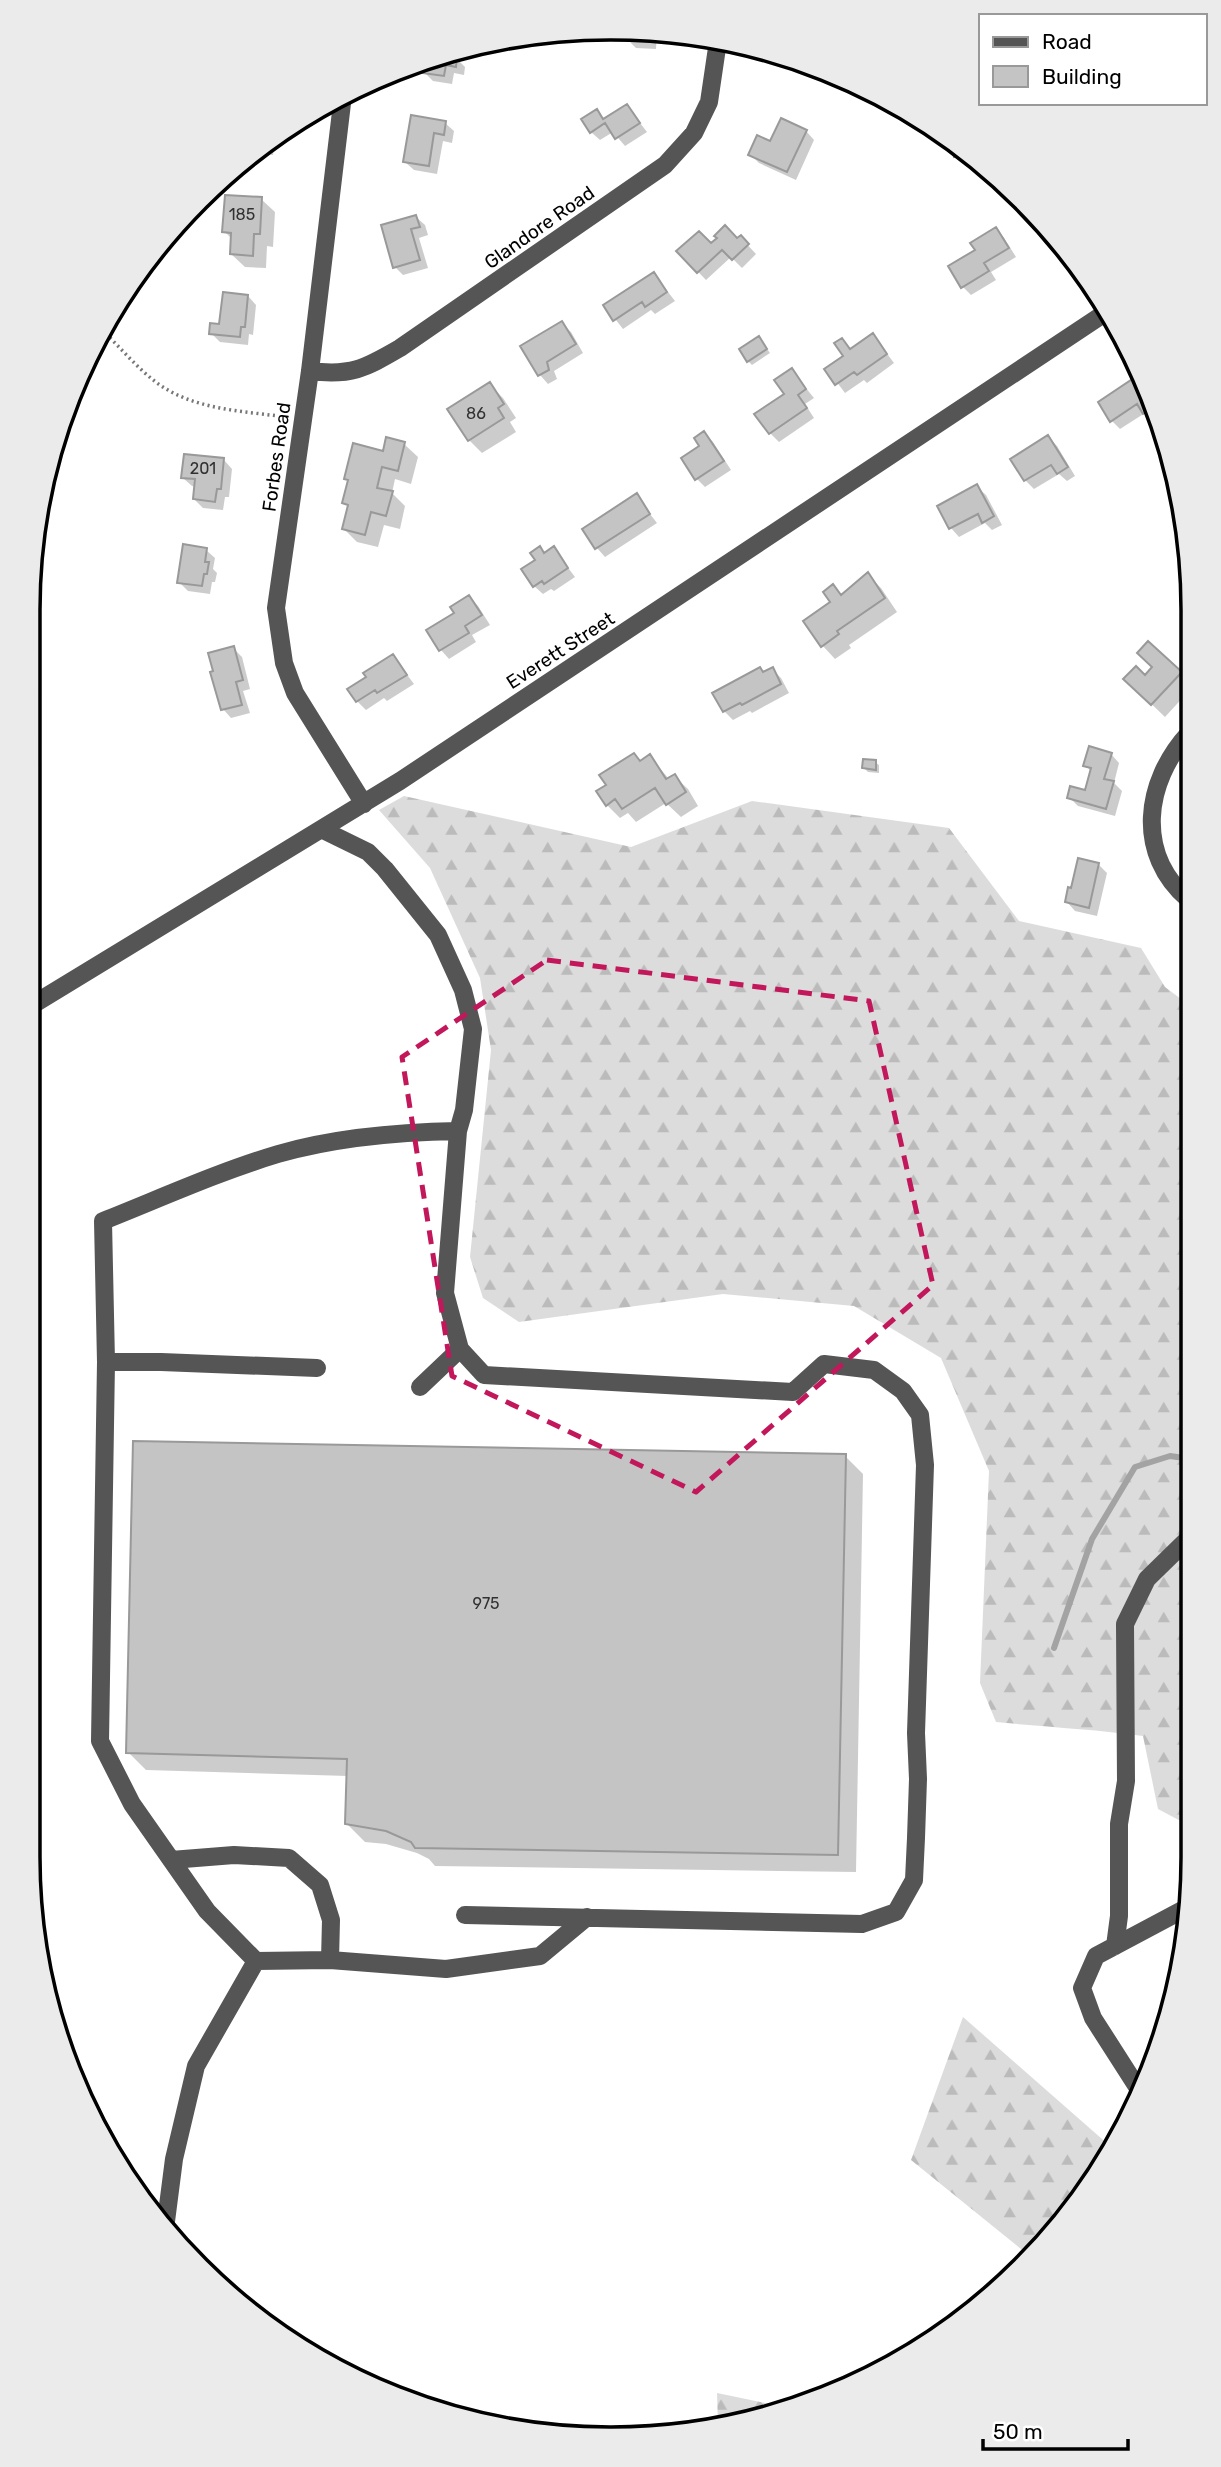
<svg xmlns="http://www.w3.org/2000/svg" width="1221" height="2467" viewBox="0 0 1221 2467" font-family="Rubik,sans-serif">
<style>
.forest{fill:url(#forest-firs)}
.shadow{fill:#0003}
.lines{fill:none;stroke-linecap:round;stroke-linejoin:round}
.stream{stroke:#a3a3a3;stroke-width:6}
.building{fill:#c4c4c4;stroke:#999;stroke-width:2}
.path{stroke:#777;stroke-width:3.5;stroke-dasharray:2 3.5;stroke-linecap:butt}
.minor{stroke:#555;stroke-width:18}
.marked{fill:none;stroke:#c2185b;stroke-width:5;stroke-dasharray:14 9;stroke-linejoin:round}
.labels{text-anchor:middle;stroke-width:5;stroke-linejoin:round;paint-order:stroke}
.number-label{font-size:16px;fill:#313131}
.street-label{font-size:19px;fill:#000;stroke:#fff}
.rim{fill:none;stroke:#000;stroke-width:3.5}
</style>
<defs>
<pattern id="forest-firs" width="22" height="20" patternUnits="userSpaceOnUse" patternTransform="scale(1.75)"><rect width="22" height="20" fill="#dcdcdc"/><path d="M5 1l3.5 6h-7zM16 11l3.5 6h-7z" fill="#bbb"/></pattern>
</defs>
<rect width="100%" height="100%" fill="#fff"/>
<path class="forest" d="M404,796L631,847L752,801L949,828L1019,921L1141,948L1165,987L1189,1005L1192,1827L1158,1809L1143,1736C1094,1729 1045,1727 996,1722L980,1683L989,1471L941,1358L854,1306L723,1294L519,1322L483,1298L470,1257L491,1050L480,978L430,868L379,810Z
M963,2017L1110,2146L1031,2257L911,2160Z
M717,2393L780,2406L718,2424Z"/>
<path class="shadow" d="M648,29L657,31L656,49L636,48L623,35V30Z
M561,32H572L571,35H564Z
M465,50L464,55L457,54V59L465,67L464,75L454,73L452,84L433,81L424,72L426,58Z
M813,67L832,74L818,73Z
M627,106L647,132L625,146L613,132L600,140L591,132L597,111L605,120Z
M412,117L445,123L454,131L452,143L443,141L437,174L414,170L405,162Z
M806,131L814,140L796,180L759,163L750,154L770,143Z
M281,134L279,144L275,143L273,155L254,153Z
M953,141L965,149L979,163L965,165L956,157Z
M261,199L275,212L273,247L267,246L266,268L245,267L231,254L232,239L224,231Z
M416,217L425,225L428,235L419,238L428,268L403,275L395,267Z
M996,229L1004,238L1016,257L991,272L996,280L971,295L963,287L977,250Z
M741,238L756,254L742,268L731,257L706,280L679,252L738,240Z
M1060,243L1073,256L1076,261L1066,258L1057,249Z
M654,274L675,301L655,314L651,310L623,329L605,306Z
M248,296L256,305L253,335L249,334L248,345L220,342L211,333Z
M562,324L571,332L583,353L554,371L557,379L548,384L540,375L523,347Z
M873,335L894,363L867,383L864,380L845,393L827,369L845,356L842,340L852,350Z
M762,342L770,353L752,365L748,361Z
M792,371L814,398L805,404L814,418L779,442L770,433L786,394Z
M1134,380L1154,407L1157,419L1154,422L1145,413L1120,429L1112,421Z
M489,384L503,398L516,418L510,422L516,432L482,453L469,440Z
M704,433L713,442L731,470L705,487L697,479Z
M1048,437L1057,446L1075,476L1067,481L1059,474L1034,489L1025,480L1012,459Z
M404,444L418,457L411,484L395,479L392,493L405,506L400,529L384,525L378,547L357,542L344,529L349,507L344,503L349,482L346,478L384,453Z
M224,460L232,469L229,497H225L223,510L203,508L194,499L196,487L192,486L183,478Z
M977,487L986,495L1002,525L992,530L985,523L959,537L951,528L939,507Z
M636,496L657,523L605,557L597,548Z
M540,548L546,554L554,549L575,577L554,591L551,589L543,594L534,586Z
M206,550L215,558L213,569L217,573L215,582H212L210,594L188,591L179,582Z
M868,575L881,588L897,612L849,645L851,648L835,659L822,645L832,602L833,587L842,596Z
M469,597L478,606L490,625L472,635L476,642L449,659L441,650L429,631L457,614Z
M1148,644L1188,682V692L1165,717L1139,692L1146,677L1154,668Z
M233,648L242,657L250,689L243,691L250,713L231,718L223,709Z
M393,656L414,684L387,701L384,698L366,710L357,701Z
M772,669L781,678L789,693L752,713L750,711L733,720L724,711L764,674Z
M1111,754L1119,763L1114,783L1122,791L1115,816L1078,806L1069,797L1086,792L1092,772L1085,765Z
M634,755L641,762L650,757L669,779L674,776L688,789L698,806L681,817L666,803L636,822L628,813L620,818L607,805L608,785Z
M875,762L879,765V773L868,772L864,768Z
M1098,864L1107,873L1097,916L1075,911L1067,902L1073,890Z
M845,1456L863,1474L856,1872L435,1866L429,1859L417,1853L386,1844L365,1842L347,1824L348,1776L146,1770L128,1752Z"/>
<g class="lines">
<path class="stream" d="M1054,1648L1092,1539L1135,1467L1170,1456L1191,1459"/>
</g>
<path class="building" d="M644,29L643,37L621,35V30Z
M448,53V56L457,57L456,67L446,65L444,76L422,73L424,59Z
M627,104L640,123L615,139L605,123L590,133L581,119L597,109L603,119Z
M411,115L446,121L444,135L434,133L429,166L403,162Z
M781,118L807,130L787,172L748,155L757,135L770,141Z
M951,140L965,149L971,154L954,157Z
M225,195L262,197L260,234H254L253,256L230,254L231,233L222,232Z
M416,215L420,227L411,229L420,260L393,268L381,225Z
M725,225L737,238L741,235L749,244L732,260L722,250L697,273L676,251L699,231L711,243L717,238L714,236Z
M996,227L1009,248L984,263L989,271L961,288L948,266L975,250L970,243Z
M654,272L667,292L645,307L642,302L613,321L603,305Z
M223,292L248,295L245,327H241L240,337L209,334L210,323L219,324Z
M562,321L576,344L547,362L549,370L538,376L520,346Z
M873,333L887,354L857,375L854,372L835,385L824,369L843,356L834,343L842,338L850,349Z
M759,336L767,349L747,362L739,349Z
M792,368L806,389L798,395L807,408L769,434L754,414L784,394L774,380Z
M1134,378L1153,408L1143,414L1137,404L1110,422L1098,402Z
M490,382L504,404L498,408L504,418L468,441L447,409Z
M704,431L724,461L695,480L681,458L699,446L694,438Z
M1048,435L1068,467L1057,474L1051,465L1024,481L1010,459Z
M386,437L405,442L398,471L382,467L377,488L393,491L386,516L371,512L365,535L342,529L348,505L342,503L348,480L344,479L353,443L383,451Z
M184,454L224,458L221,489H217L215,502L193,499L195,479L181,478Z
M977,484L994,516L982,523L978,514L949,529L937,506Z
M637,493L650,514L595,549L582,529Z
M183,544L207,548L205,562H209L207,574H204L202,586L177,583Z
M540,546L544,553L554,546L568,568L544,584L542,581L533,587L521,569L535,560L530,553Z
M868,572L885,598L837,631L839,634L821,647L803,621L830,602L823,592L833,584L841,595Z
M469,595L482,615L465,626L469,633L439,651L426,630L454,613L450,607Z
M1148,641L1182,672L1151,705L1123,679L1136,666L1145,675L1152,667L1137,653Z
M234,646L243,680L236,682L242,705L221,710L210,672L213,671L208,653Z
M393,654L407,675L377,693L375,690L356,702L347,689L366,677L363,673Z
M760,667L763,672L773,667L781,684L742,705L740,703L723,712L712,693Z
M1089,746L1112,753L1104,779L1114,781L1106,809L1067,798L1070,786L1085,790L1091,768L1083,766Z
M634,753L640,761L650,754L666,779L675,774L686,792L666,805L655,788L622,809L615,799L606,806L596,791L606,785L599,775Z
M863,759L876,760V770L862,768Z
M1078,858L1099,863L1089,908L1065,902L1068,887L1071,888Z
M133,1441L846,1454L838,1855L415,1848L411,1842L386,1831L345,1824L347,1759L126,1753Z"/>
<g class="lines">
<path class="path" d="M102,330C120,347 137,368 157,383C194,410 243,411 286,417"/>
<path class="minor" d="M343,95L310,371L276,608L284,663L295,693L364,804
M310,371C351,376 364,369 400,348L665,165L694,133L709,102L718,41
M1189,733C1144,782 1135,854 1189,900
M323,830L368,852L385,869L438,935L463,990L473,1029L464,1110L458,1131L445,1293L460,1349L420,1387
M29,1007L400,781L1105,313
M460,1349L484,1375L793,1392L824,1364L874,1370L903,1391L920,1415L925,1465L916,1733L918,1779L916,1838L914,1880L896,1912L862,1924L465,1915
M106,1362L103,1221C161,1198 218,1172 278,1154C337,1137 398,1132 458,1131
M171,1860L234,1855L289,1858L320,1885L331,1920L330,1960
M1115,1946L1119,1916V1824L1126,1781L1125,1624L1147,1579L1191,1536
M256,1961L330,1960L446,1969L540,1956L587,1917
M1141,2093L1093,2018L1082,1988L1096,1956L1190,1906
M165,2229L174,2159L196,2066L256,1961L207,1911L132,1804L100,1741L106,1362H161L317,1368"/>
</g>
<path class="marked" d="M547,960L869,1001L933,1285L696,1492L452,1376L402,1057Z"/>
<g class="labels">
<g class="number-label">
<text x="242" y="220">185</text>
<text x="476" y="419">86</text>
<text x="203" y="474">201</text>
<text x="486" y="1609">975</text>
</g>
<g class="street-label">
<text transform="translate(539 227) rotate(-35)" y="7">Glandore Road</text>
<text transform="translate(276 457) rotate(-82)" y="7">Forbes Road</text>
<text transform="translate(560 650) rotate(-33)" y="7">Everett Street</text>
</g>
</g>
<path d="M0 0H1221V2467H0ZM610 40H611A570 570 0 0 1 1181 610V1857A570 570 0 0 1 611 2427H610A570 570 0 0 1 40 1857V610A570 570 0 0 1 610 40Z" fill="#ebebeb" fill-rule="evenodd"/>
<path class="rim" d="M610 40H611A570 570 0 0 1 1181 610V1857A570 570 0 0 1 611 2427H610A570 570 0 0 1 40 1857V610A570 570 0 0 1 610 40Z"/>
<rect x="979" y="14" width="228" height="91" fill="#ffffff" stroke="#999999" stroke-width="2"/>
<rect x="993" y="37" width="35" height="10" fill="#555555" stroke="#999999" stroke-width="2"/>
<text x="1042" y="49" font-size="21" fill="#000000">Road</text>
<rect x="993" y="66" width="35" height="21" fill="#c4c4c4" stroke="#999999" stroke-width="2"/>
<text x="1042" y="84" font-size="21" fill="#000000">Building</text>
<path d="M983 2439v10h145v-10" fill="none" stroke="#000000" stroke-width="3.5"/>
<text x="993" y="2439" font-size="21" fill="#000000" stroke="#ffffff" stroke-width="5" paint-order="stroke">50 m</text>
</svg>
